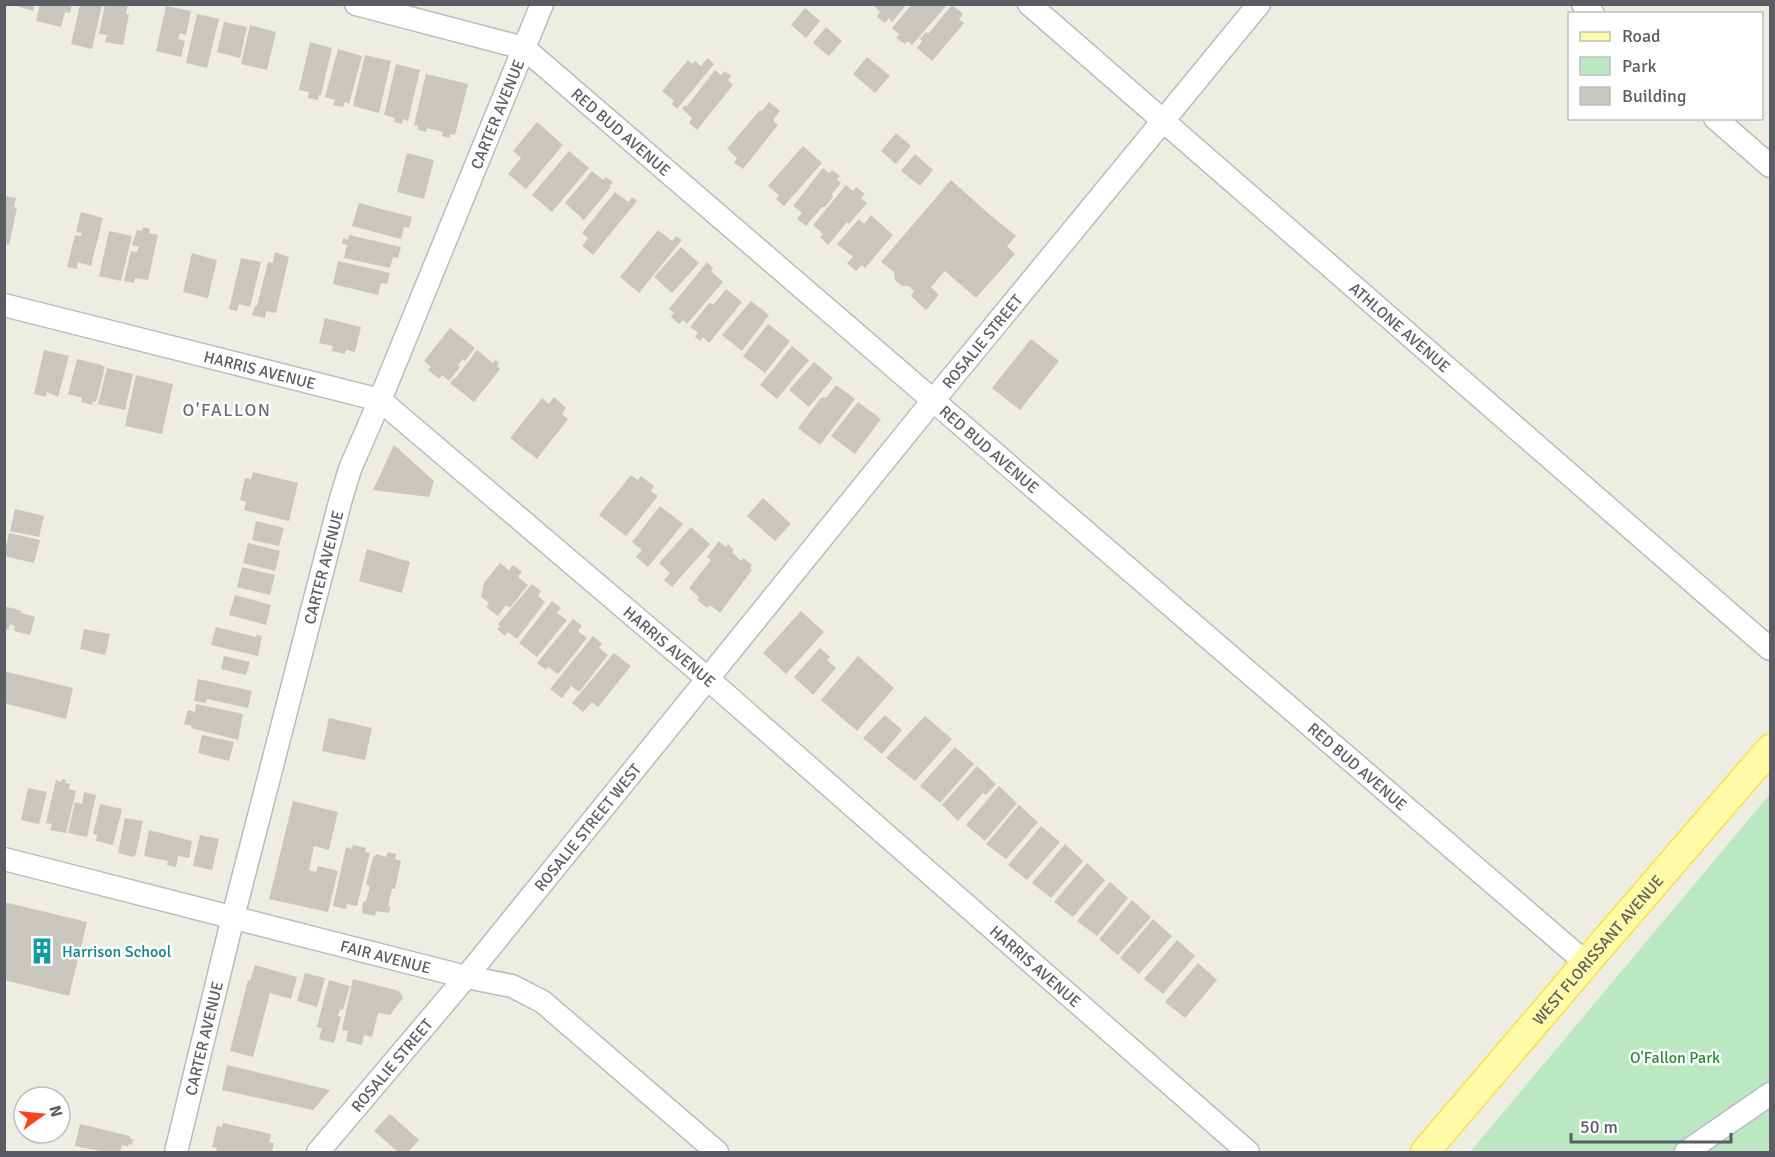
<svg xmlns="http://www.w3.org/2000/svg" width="1775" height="1157" viewBox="0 0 1775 1157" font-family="Signika,sans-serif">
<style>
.green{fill:#bbe8c0}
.building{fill:#c9c6be}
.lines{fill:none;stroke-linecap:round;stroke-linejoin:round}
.minor-casing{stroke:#b9bbc1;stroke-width:25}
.major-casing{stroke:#fcde4c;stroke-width:31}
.minor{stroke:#fff;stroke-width:22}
.major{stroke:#fffaa5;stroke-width:28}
.labels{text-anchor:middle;stroke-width:5;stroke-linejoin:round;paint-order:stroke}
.street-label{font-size:16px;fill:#5a5d63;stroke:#fff}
.culture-label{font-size:16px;fill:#0d838f;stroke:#fff;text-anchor:start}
.park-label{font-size:16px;fill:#2e873c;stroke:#fff}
.neighbourhood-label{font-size:18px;letter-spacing:1.5px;fill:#6b6f76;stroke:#fff}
</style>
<rect width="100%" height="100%" fill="#eeede1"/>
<path class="green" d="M1770,794V1152H1470Z"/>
<path class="building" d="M10,4H35L33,11Z
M40,4H72L70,13L65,12L61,27L36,21Z
M105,4H128L126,14H129L123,45L105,42L107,35L99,34Z
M872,4H907L892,22L889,18L885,23L877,17L880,12Z
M912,4H944L946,6L912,45L907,41L905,44L896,38L899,34L892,28Z
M80,5H102L92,49L71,44Z
M952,5L963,14L959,19L964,23L932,61L917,48L922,41L920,39L926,32L928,34Z
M166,6L191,11L186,35L180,33L178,39L185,41L181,57L156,51Z
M805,8L820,21L806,38L791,25Z
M197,14L219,19L207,68L186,63Z
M224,22L247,27L240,58L217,52Z
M250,25L276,32L267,70L241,64Z
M826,27L842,41L829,56L813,43Z
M310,42L332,48L321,95H319L318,100L308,98L309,92L299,90Z
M338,49L362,56L349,104L345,102L343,107L333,105L335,100L325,97Z
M365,55L391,61L379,113L353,106Z
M867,57L890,76L875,93L853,74Z
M708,58L714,64L677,109L672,104L674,101L662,91L688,60L692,64L695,61L701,66Z
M396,64L420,70L408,121L403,119L402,124L394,122L395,118L384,115Z
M715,70L721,75L725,71L731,76L728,80L733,85L697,130L689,123L692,118L682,109L685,105L687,106Z
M426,74L468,84L455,135L450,134V138L442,136L443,132L427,128L426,132L418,130V126L414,125Z
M769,102L780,111L773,120L778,125L743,169L734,163L737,158L727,149L760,110L762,111Z
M537,122L563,145L526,189L508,174L521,158L513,151Z
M896,133L911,146L896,164L881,151Z
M803,146L822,163L784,206L776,199L779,195L768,186Z
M569,151L589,168L552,212L532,195Z
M407,153L434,160L424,199L397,192Z
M915,154L933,170L920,186L901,171Z
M823,168L829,173L832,170L840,176L837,179L841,183L832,194L833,197L825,207H822L806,226L797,219L802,213L793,206Z
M592,171L603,180L606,177L613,182L609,186L611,187L584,220L565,203Z
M951,180L989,214L1016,236L1007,246L1015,254L976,298L945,271L931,287L939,295L926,310L911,296L914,291L909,286H902L895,280L894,272L881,262Z
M846,185L853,191L856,187L865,194L861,198L867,203L849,224L847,222L828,245L820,237L823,234L813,225Z
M615,192L628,202L632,197L637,201L593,255L582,246L588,238L582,233Z
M4,196L16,198L14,207L17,208L9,245L4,244Z
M359,203L412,217L409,228L404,227L401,239L352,226Z
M81,212L103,218L91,266L78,262L77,269L67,267L75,235L81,236L82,233L76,232Z
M871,215L893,235L865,268L862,265L856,271L847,263L853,257L837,244L859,219L864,224Z
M143,227L150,229L149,233L158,235L148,280L135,278L134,283L124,281L131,251L137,252L139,247L132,245L137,230L142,231Z
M658,230L672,241L676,236L682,240L639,293L620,277Z
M109,231L132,236L121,281L99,276Z
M349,235L401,247L398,258L393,257L390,268L344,258L347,245L342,244L343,238L348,240Z
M681,247L699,263L672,293L654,277Z
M275,252L289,257L276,313L266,311L265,318L252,315L255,306H257L268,262L273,263Z
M192,253L217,260L208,298L183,292Z
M241,258L261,262L250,307L239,304L237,311L229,309Z
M338,261L390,273L387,284L381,283L378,295L333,284Z
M707,262L713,268L711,271L723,282L687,324L683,320L679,324L671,317L674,313L669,309Z
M726,289L742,302L709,343L703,337L700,341L695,337L698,333L690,327L709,303L714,304Z
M751,301L769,315L742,351L722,335Z
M325,318L361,327L355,352L346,350L345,354L332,351L333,346L319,343Z
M768,324L790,341L765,373L743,356Z
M450,328L475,348L465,361L463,359L458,365L460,367L449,381L442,375L439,379L428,370L431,367L424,361Z
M1031,339L1059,361L1020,410L992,388Z
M792,346L809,360L777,399L760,385Z
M44,350L69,356L58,397L47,392L46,397L34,394Z
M477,350L493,363L495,360L499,363L497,366L500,369L474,402L450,383L454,378L455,379Z
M77,359L102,365V366L105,367L96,402L93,401L92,405L81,402L82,398L68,394Z
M814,362L833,378L809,407L789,390Z
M107,368L133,374L125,410L98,404Z
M136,375L173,384L162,434L125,426Z
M836,385L855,399L820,445L798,428L821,398L827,397Z
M554,397L566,408L562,414L568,419L537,459L510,438L542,398L549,404Z
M858,402L881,419L855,454L831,436Z
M394,445L434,481L429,497L373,490Z
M253,472L298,483L289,521L244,510L246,502L240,500L245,478L251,479Z
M631,475L638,480L641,476L654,486L651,491L658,496L626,536L599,515Z
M763,498L791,524L775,541L747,516Z
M660,506L683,524L648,567L636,557L642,550L632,542Z
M15,509L44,516L39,537L10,531Z
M256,521L284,528L279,546L252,540Z
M691,527L710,544L672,587L664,580L670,573L659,563Z
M9,533L40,540L34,563L4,556Z
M719,541L726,547L728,544L734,550L732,552L741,561L744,558L752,565L750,568L752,570L720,613L710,605L707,608L697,600L699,597L689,588L711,560L707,557Z
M248,543L280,551L275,571L243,563Z
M367,549L410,562L402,593L359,581Z
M500,563L509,570L513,565L522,572L518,577L528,585L510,608L506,605L498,616L486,607L489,603L481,597L484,583Z
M242,567L275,575L270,595L237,587Z
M532,584L541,591L538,596L545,602L517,639L508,632L505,636L497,629L500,626L498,624Z
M235,595L271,605L266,625L229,615Z
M552,601L561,608L557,613L567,620L537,657L519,643Z
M4,606L22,611L21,613L35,617L30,635L14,631L15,626L10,624L8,630L4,629Z
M801,611L824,632L786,674L763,653Z
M573,619L582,626L578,631L587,638L558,674L548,667L546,670L537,663Z
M216,627L256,637V635L262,636L258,656L211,645Z
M84,629L110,634L105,655L80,649Z
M593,636L602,644L599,648L608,655L579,692L571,686L562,698L550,689Z
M820,648L830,657L827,660L836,668L813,695L794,677Z
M614,653L631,666L598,707L592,702L583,712L572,703Z
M224,656L250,662L246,675L221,669Z
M858,656L894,688L857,731L821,700Z
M4,671L73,688L66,719L4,703Z
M198,679L252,691L248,708L207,699L206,703L194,701Z
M196,704L243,714L238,740L191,728L192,726L184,724L188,710L195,712Z
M885,715L902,730L882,754L863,738Z
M925,716L952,739L915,781L886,758Z
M329,718L372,728L365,760L322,751Z
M202,735L234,742L229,761L198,753Z
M955,747L974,764L940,803L920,786Z
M977,766L996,784L986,795L983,793L958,821L942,805Z
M62,779L66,780L65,783L70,784L69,789L76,791L66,833L50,830L52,824L46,823L56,780L61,782Z
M999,786L1017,803L985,841L966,825Z
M28,788L47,792L39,824L21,820Z
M84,792L96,795L87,837L68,833L75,802L82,804Z
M293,801L338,812L329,850L314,846L309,870L316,872L318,866L338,871L328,912L269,899Z
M100,804L122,809L113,845L96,841L97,835L93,834Z
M1019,805L1038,822L1006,859L986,844Z
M125,818L143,821L136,853L134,857L118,853Z
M1041,826L1060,842L1027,880L1008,865Z
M149,830L192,841L189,858L178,856L176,867L167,865L168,861L144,856Z
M200,835L219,839L212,870L193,866Z
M1065,844L1083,861L1051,898L1032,883Z
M353,845L366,848L365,852L370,853L357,906L347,904L346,909L333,906L346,847L352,849Z
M388,852L396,854L395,859L401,861L395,889H392L388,906L391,907L389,913L376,911L375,916L362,913L363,902L366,901L370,887L366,884L373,858L377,854L386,857Z
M1087,863L1105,880L1073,917L1054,902Z
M1110,882L1128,898L1097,936L1077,921Z
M1132,900L1151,917L1118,955L1099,939Z
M4,902L87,922L69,996L4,980Z
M1153,919L1172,936L1139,974L1120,958Z
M1177,940L1195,956L1163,994L1144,979Z
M1198,963L1217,980L1185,1018L1165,1002Z
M255,965L297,977L291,999L270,993L253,1057L230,1051L248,980L250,981Z
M305,973L325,978L317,1007L297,1001Z
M353,979L399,991L403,998L390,1015L378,1013L372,1037L364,1035L362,1045L346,1041L348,1031L342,1030Z
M329,980L350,986L343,1010L340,1009L338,1016L341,1017L334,1043L319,1039L322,1028L317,1027Z
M227,1065L330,1090L313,1110L222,1090Z
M390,1114L419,1140L408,1152H398L374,1131Z
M223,1123L271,1134L269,1142L274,1143L272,1152H216L217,1148L212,1147L217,1126L222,1127Z
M80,1124L130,1136V1139H133L132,1145L129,1144L128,1147L122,1145L120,1152H106L75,1146Z"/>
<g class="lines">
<g class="minor-casing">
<g id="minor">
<path id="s1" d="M356,4L524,48L1586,963"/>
<path id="s2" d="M1029,4L1770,649"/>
<path d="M1583,4L1593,14"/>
<path d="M1715,118L1770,166"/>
<path id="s3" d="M4,305L380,400L708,679L1248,1152"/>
<path id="s4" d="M4,859L466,977L512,986L543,1002L717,1152"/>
<path id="s5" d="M176,1152L233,917L340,502L350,469L380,400L542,4"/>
<path id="s6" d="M318,1152L466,977L918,419L1259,4"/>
<path d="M1686,1152L1770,1094"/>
</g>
</g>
<g class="major-casing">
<g id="major">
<path id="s7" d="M1425,1152L1586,963L1770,749"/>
</g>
</g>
<use href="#minor" class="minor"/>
<use href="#major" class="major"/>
</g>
<defs>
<g id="building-bare" transform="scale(2.07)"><path d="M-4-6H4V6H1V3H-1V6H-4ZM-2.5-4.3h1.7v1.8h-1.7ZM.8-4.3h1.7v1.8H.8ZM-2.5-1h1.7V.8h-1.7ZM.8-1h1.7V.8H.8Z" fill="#0f9aa8" stroke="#fff" stroke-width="2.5" paint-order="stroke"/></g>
</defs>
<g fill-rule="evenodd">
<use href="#building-bare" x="42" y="951"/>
</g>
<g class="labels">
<g class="street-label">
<text dy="6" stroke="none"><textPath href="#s5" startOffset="1089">CARTER AVENUE</textPath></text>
<text dy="6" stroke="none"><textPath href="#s1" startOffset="302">RED BUD AVENUE</textPath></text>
<text dy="6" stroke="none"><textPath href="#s2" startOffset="492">ATHLONE AVENUE</textPath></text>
<text dy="6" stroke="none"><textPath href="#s6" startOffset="1048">ROSALIE STREET</textPath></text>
<text dy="6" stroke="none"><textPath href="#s3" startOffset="264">HARRIS AVENUE</textPath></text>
<text dy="6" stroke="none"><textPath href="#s1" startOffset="788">RED BUD AVENUE</textPath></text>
<text dy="6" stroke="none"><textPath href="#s5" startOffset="603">CARTER AVENUE</textPath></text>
<text dy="6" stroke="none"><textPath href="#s3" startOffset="768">HARRIS AVENUE</textPath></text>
<text dy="6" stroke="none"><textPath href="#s1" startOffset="1274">RED BUD AVENUE</textPath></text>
<text dy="6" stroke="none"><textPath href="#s6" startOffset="422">ROSALIE STREET WEST</textPath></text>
<text dy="6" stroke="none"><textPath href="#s7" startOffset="266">WEST FLORISSANT AVENUE</textPath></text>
<text dy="6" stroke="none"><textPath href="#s4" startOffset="394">FAIR AVENUE</textPath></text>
<text dy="6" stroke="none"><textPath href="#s3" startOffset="1254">HARRIS AVENUE</textPath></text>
<text dy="6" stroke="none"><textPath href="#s5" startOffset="117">CARTER AVENUE</textPath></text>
<text dy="6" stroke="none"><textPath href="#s6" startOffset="114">ROSALIE STREET</textPath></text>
</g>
<g class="culture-label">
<text x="62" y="957">Harrison School</text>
</g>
<g class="park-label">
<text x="1675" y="1063">O'Fallon Park</text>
</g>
<g class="neighbourhood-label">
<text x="227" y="416">O'FALLON</text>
</g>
</g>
<rect width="1775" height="1157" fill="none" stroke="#5a5d63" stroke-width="12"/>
<rect x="1568" y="12" width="195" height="108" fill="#ffffff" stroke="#bdbec1" stroke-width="1.5"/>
<rect x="1580" y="32" width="30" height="9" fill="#fffaa5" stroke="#bdbec1" stroke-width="1.5"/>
<text x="1622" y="42" font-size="18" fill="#5a5d63">Road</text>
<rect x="1580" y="57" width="30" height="18" fill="#bbe8c0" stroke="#bdbec1" stroke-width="1.5"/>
<text x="1622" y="72" font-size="18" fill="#5a5d63">Park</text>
<rect x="1580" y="87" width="30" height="18" fill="#c9c6be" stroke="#bdbec1" stroke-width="1.5"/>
<text x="1622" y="102" font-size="18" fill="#5a5d63">Building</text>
<g transform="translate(42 1115) rotate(75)"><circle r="28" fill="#ffffff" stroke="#bdbec1" stroke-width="1.5"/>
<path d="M0-4.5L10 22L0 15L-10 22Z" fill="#f7461e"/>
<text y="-9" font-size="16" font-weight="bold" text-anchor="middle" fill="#5a5d63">N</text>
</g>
<path d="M1571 1133v9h160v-9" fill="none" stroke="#5a5d63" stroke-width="3"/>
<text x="1580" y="1133" font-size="18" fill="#5a5d63" stroke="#ffffff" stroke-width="4.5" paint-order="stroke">50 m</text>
</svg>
